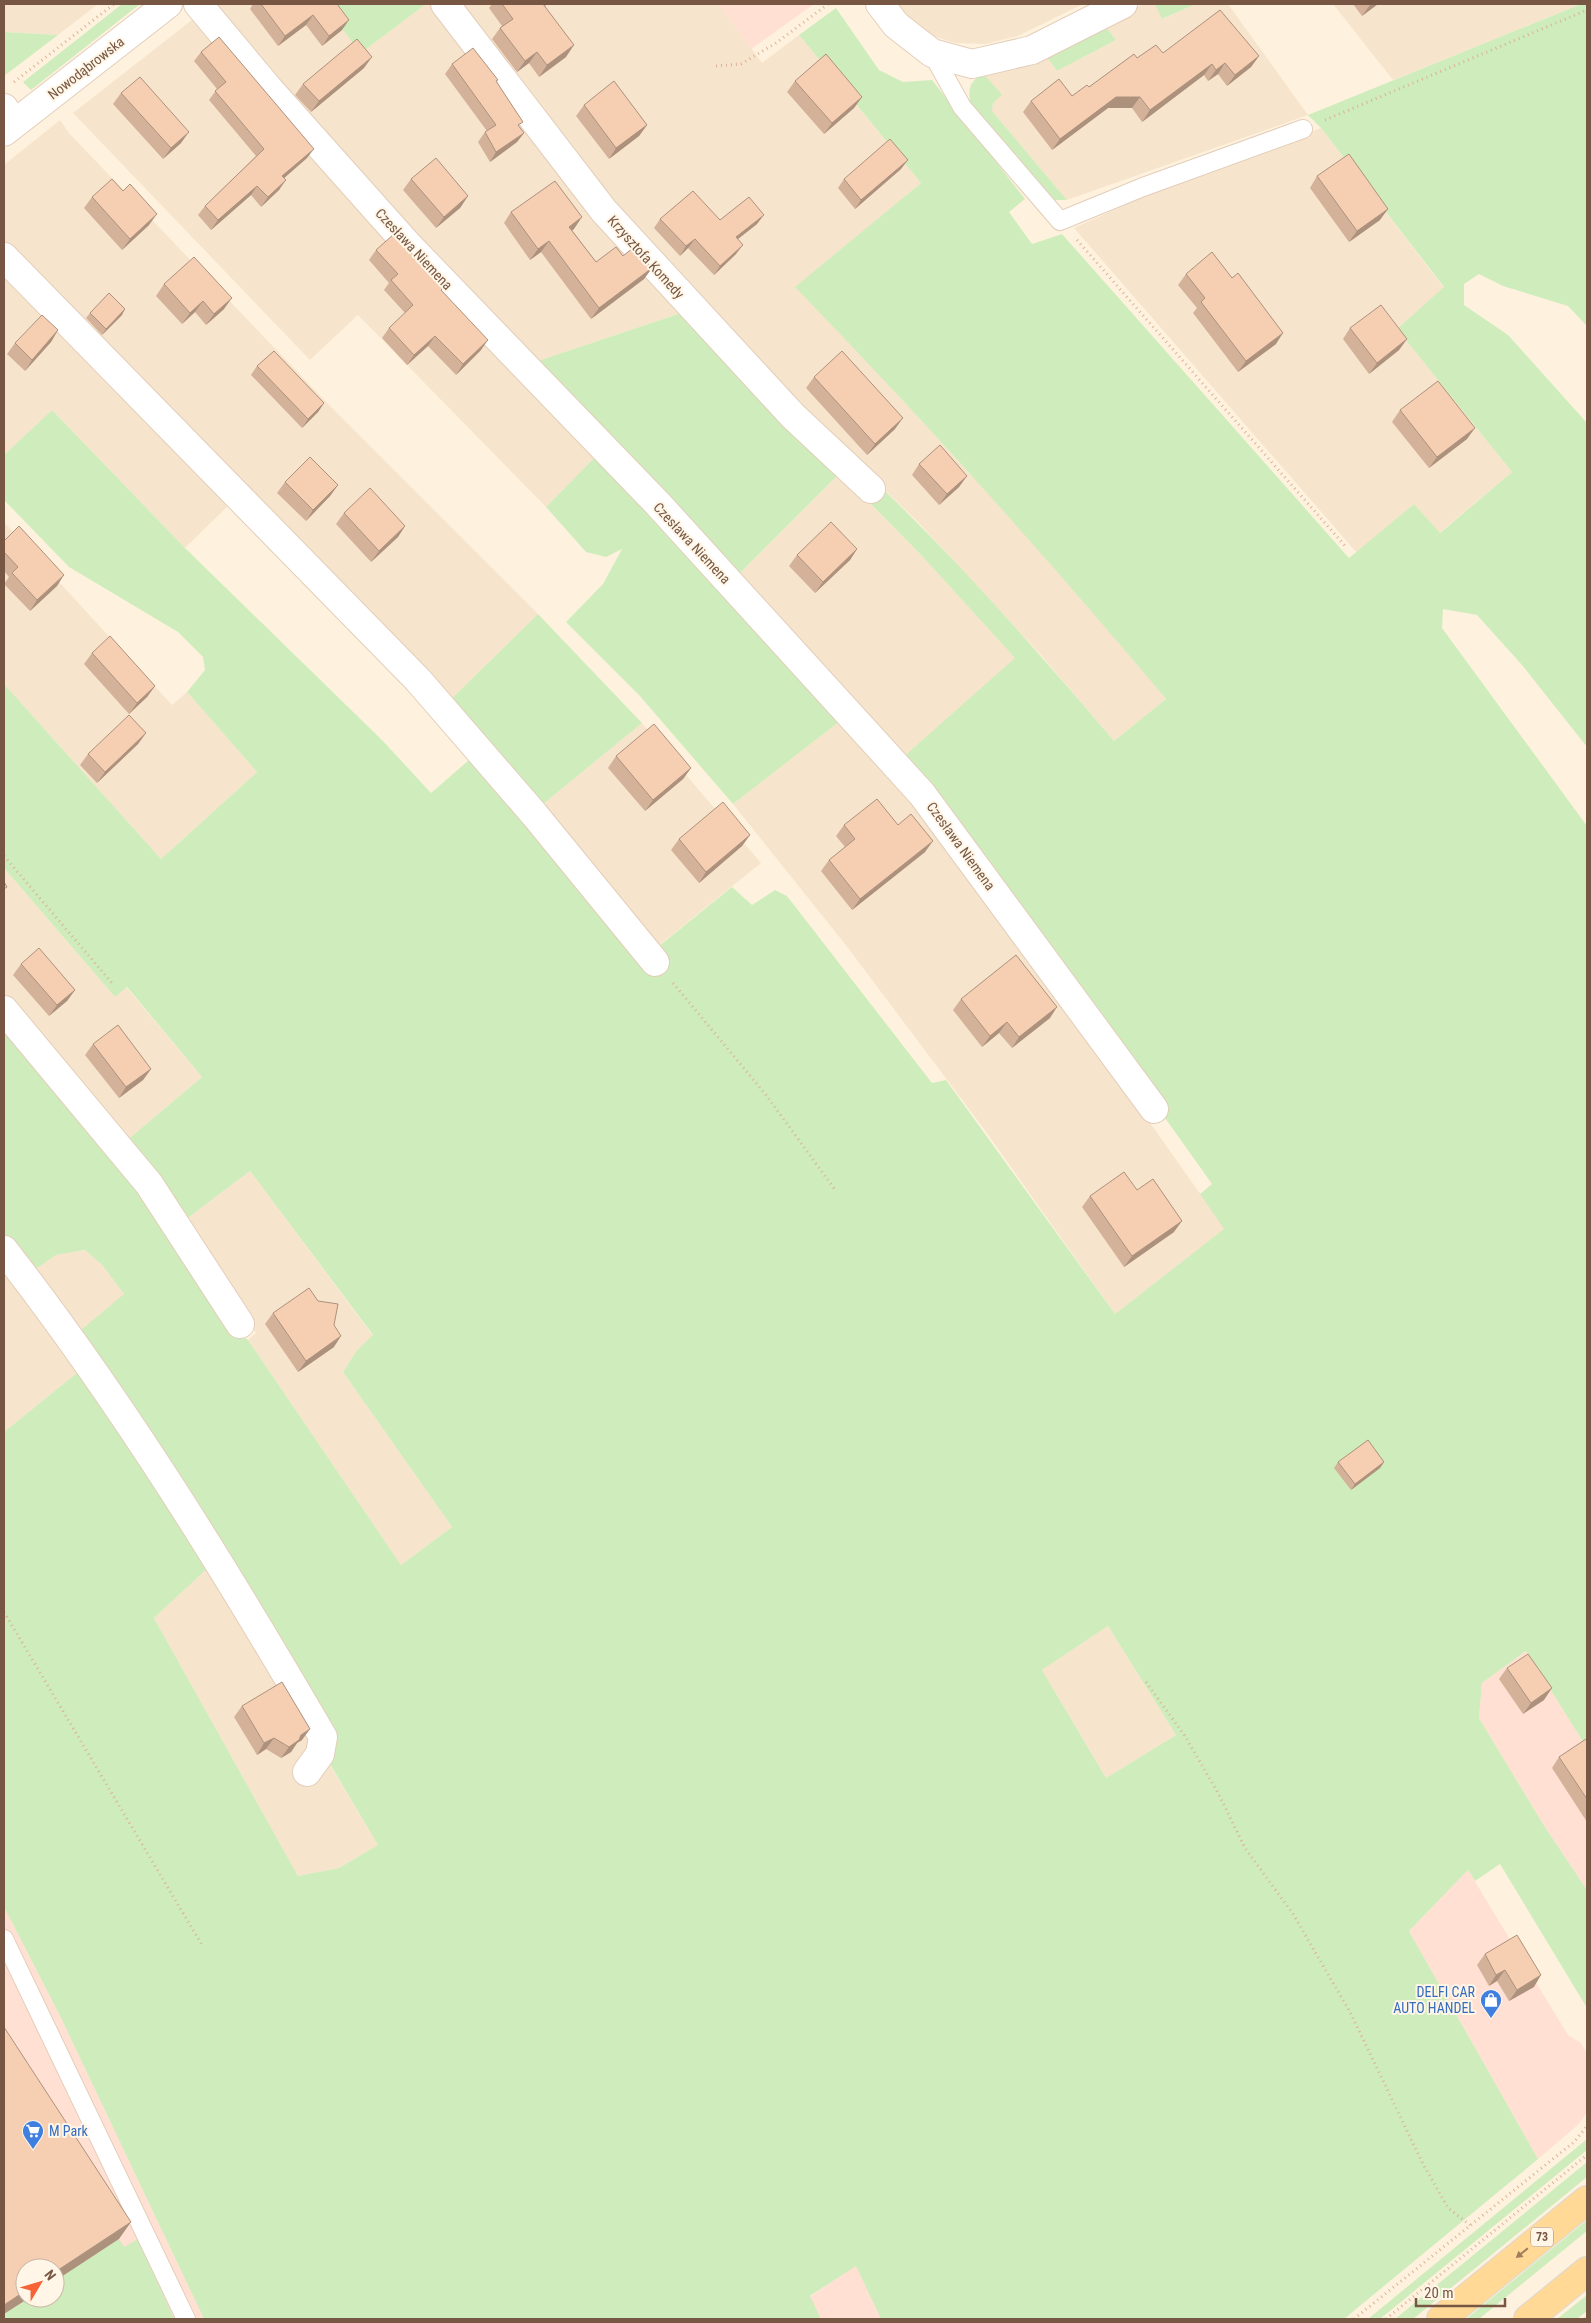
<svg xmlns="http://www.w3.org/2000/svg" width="1591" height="2323" viewBox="0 0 1591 2323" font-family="'Roboto Condensed',sans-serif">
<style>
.residential{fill:#f7e4cc}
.commercial{fill:#ffe0d2;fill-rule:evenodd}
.green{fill:#cfedbc;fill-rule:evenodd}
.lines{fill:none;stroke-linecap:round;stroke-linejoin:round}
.service-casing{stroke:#e3ceba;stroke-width:20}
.minor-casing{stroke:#e3ceba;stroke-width:30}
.tertiary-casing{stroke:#e3ceba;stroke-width:30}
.primary-casing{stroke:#ded7d2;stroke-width:30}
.path{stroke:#dbb297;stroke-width:3;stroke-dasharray:1 4;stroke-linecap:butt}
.service{stroke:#fff;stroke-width:18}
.minor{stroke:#fff;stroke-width:28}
.tertiary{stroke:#fff;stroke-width:28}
.primary{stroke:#ffd995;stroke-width:28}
.wall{fill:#d4b29a}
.shaded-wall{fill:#ac917d}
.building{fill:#f6cfb3;stroke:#ac917d}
.oneway{fill:#a07e5c}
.labels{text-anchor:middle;stroke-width:4;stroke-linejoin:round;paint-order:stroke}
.shield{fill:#fff6e7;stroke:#a08775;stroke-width:1}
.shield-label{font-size:12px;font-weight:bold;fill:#775744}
.street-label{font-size:14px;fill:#775744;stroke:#fff6e7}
.shop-label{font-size:14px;fill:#366cbe;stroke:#fff6e7;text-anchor:end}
</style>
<rect width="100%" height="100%" fill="#fef2de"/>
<path class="residential" d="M4,4H98L58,35L4,32Z
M211,4H322L361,53L426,4H434L687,311L532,363Z
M461,4H719L762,63L799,35L921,183L796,287L854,347L1057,569L1166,699L1114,741L1040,654L918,522L742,351L585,170Z
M896,4H1083L1018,36L985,44L955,43L927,34Z
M1143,4H1155L1163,19L1196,4H1228L1308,115L1067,200L992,111L993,103L983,73L1044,53L1057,71L1116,40L1103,23Z
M1333,4H1581L1393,80Z
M197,16L599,453L546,507L358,315L310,360L73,113Z
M60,120L69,133L331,407L538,614L447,703L4,248V165Z
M1321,128L1444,288L1397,329L1512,472L1439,533L1414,504L1357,553L1074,228L1163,188Z
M4,269L232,502L185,548L52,410L4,455Z
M840,473L922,556L1016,659L901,759L736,577Z
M4,522L172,705L187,692L257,772L161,859L4,684Z
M844,718L922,807L1112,1069L1225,1229L1115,1314L984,1129L845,944L733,804Z
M642,723L761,863L653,950L537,809Z
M4,868L115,997L126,987L202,1077L125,1142L4,999Z
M250,1171L373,1336L357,1350L343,1372L452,1527L401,1565L248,1340L256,1333L181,1223Z
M85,1250L103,1266L125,1295L75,1335L30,1273L56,1255Z
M4,1270L78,1372L4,1432Z
M210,1566L378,1845L339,1868L298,1876L154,1618Z
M1108,1626L1176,1735L1106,1778L1042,1670Z"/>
<path class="commercial" d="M719,4H814L751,49Z
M1526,1651L1587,1748V1890L1543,1824L1479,1718L1482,1683Z
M1468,1870L1568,2035L1581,2043L1587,2054V2112L1579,2124L1538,2159L1409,1931Z
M4,1907L60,2016L204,2319H4ZM25,2268H55V2298H25Z
M856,2265L881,2319H821L810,2297Z"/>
<path class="green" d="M122,4H140L31,90L23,82Z
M322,4H426L361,53Z
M1155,4H1196L1162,19Z
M1581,4H1587V326L1568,306L1503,286L1479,274L1464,284V305L1508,335L1587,423V747L1522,665L1477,615L1443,609L1442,628L1587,826V1748L1526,1651L1482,1683L1479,1718L1543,1824L1587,1890V2008L1500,1864L1475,1881L1468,1870L1409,1931L1538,2159L1344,2319H881L856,2266L810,2296L821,2319H204L60,2016L4,1907V1432L78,1372L210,1566L154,1618L298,1876L339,1868L378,1845L75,1335L124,1294L103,1266L85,1250L56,1255L30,1273L4,1240V1024L128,1169L236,1330L248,1340L401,1565L452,1527L343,1372L357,1350L373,1335L250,1171L181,1223L125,1142L202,1077L127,987L115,997L4,868V684L161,859L257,772L187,692L205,670L203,657L178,632L69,567L4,500V455L52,410L185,548L383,741L431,793L476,754L654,950L732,887L752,905L775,890L787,896L932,1083L946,1080L1115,1314L1224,1229L1200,1194L1212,1184L952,819L901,759L1015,658L922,556L866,499L880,486C963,566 1039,653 1114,741L1166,699C1047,557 924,420 795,287L921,183L799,35L836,8L879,70L903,82L932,80L1025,199L1009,212L1032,244L1062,234L1349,558L1414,504L1440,533L1512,472L1397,329L1444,287L1321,128L1308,115ZM1108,1626L1176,1735L1106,1778L1042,1670Z
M1103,23L1116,40L1057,71L1044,53Z
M4,32L58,35L4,76Z
M983,73L1002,95L993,103L992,111L1067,200H1054L970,102C968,87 970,82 983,73Z
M687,311L840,473L736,577L532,363Z
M599,453L844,718L733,804L639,695L566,622L603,584L622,549L606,557L586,552L546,507Z
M538,614L642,723L537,809L447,703Z
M1587,2139V2150L1380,2319H1368Z
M1587,2162V2177L1413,2319H1395Z
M1587,2220V2231L1479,2319H1466Z
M119,2239L124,2247L138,2239L174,2319H4V2314L29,2298H55V2281Z
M1587,2295V2311L1577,2319H1557Z"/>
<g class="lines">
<g class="service-casing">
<path id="service" d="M932,53L962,107L1060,221L1143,187L1303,129
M4,1939L186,2319"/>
</g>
<g class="minor-casing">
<path id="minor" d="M198,4L269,89L409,246L658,504L922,794L1154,1109
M445,4L604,211L793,416L871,489
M880,4L896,25L932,53L972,64L1032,50L1123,4
M4,108L14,123
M4,257L418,680L534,814L655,962
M4,1010L149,1184L240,1324
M4,1250C123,1403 225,1569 323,1737L320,1754L307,1772"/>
</g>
<g class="tertiary-casing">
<path id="tertiary" d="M4,132L168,4"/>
</g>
<g class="primary-casing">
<path id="primary" d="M1441,2319L1587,2200
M1528,2319L1587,2271"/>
</g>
<path class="path" d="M716,66L741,64L776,43L828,4
M14,82L114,4
M1325,120L1587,10
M1077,240L1346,547
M4,856L112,983
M673,983L766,1095L836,1191
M4,1612L202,1945
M1146,1682L1185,1736L1218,1793L1245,1848L1293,1914L1350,2012L1423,2164L1448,2208L1470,2225
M1354,2319L1574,2142L1587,2126
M1386,2319L1587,2155
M1585,2319L1587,2317"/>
<use href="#service" class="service"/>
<use href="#minor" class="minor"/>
<use href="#tertiary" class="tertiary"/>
<use href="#primary" class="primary"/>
</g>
<path class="wall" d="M253,4H337L342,30L322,46L306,25L278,46L250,9Z
M492,4H548L545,6L566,57L539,77L529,63L517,72L492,39L500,28L502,26L489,8Z
M1353,4H1378L1362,16Z
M201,52L307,158L284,178L279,190L261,207L251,195L211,230L198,215L205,206L256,156L209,100L217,89L194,61Z
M1163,53L1259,56L1251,67L1227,86L1218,74L1208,81L1204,75L1142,122L1132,108H1108L1052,150L1023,112L1031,101L1072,96L1089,87Z
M452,64L497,82L519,127L524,133L517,142L490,162L478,142L485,132L487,131L445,74Z
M364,68L311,112L295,95L303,84Z
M795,81L862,97L854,108L824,134L787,92Z
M121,93L181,143L163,159L113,104Z
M584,105L647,125L639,136L609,159L576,116Z
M901,169L855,209L838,188L844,179Z
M1317,176L1380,220L1349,242L1310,188Z
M411,179L468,196L460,208L436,228L403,190Z
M123,191L149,225L122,250L84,208L92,197Z
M511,212L574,229L572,230L596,262L623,256L652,268L644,279L591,319L541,252L530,260L504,223Z
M660,219L720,220L757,224L738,239L736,254L714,275L688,248L680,256L654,228Z
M376,250L443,288L441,291L481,350L456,375L428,346L407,365L382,338L389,328L405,313L384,290L389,283L369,260Z
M1186,274L1276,344L1238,372L1193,313L1197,308L1178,285Z
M164,284L224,309L206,325L195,312L182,324L156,296Z
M90,313L122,315L102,335L86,318Z
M1350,328L1407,339L1399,350L1369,374L1343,339Z
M58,330L51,342L25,371L7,354L15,343Z
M257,366L324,403L318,412L302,428L251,375Z
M814,377L895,429L867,455L806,388Z
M1400,410L1467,439L1429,468L1392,422Z
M919,464L967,476L959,487L939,505L912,475Z
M285,482L338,485L330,496L306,521L277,493Z
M344,513L405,526L398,537L371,562L336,524Z
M4,541L57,586L30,611L4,584L9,577L4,571Z
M857,549L850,560L815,593L789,566L797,555Z
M92,653L155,686L147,697L129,714L84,664Z
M146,733L138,744L97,783L80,765L88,754Z
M616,756L691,768L683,779L645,811L608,768Z
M844,825H898L925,852L852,910L821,871L829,860L845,847L836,836Z
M750,835L742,846L699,883L671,850L679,839Z
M21,964L75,990L67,1001L49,1016L13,975Z
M961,999L1050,1018L1012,1048L999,1033L982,1047L953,1010Z
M93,1044L151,1069L143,1080L119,1098L85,1055Z
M1137,1190L1174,1232L1124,1267L1082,1207L1090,1196Z
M273,1313L334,1325V1347L298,1372L265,1324Z
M1338,1462H1384L1380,1468L1351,1490L1334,1468Z
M1507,1668L1544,1700L1523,1714L1499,1679Z
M242,1706L302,1740L297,1743L291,1752L281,1758L266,1749L257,1755L234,1717Z
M1587,1741V1822L1552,1768L1559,1757Z
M1485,1954L1534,1987L1509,2001L1497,1981L1489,1986L1477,1965Z"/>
<path class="shaded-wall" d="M1372,4H1378L1362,16L1370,5Z
M313,15L306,25L278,46L285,36Z
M349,20L342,30L322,46L329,36Z
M574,45L566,57L539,77L547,65Z
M537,52L529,63L517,72L525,61Z
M1259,56L1251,67L1227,86L1235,75Z
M372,57L364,68L311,112L319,101Z
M1225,63L1218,74L1208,81L1216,70Z
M1212,64L1204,75L1142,122L1150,110Z
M862,97L854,108L824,134L832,123Z
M1116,97H1140L1132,108H1108L1052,150L1060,139Z
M647,125L639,136L609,159L616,148Z
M189,132L181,143L163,159L171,148Z
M524,133L517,142L490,162L496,152Z
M314,149L307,158L275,186L282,176Z
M908,160L901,169L855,209L861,200Z
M286,180L279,190L261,207L268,197Z
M257,186L251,195L211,230L218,220Z
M468,196L460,208L436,228L444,217Z
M1388,209L1380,220L1349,242L1357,231Z
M157,214L149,225L122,250L130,239Z
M764,215L757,224L729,246L736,237Z
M582,217L574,229L561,238L569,227Z
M695,239L688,248L680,256L686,246Z
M549,241L541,252L530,260L538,249Z
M743,245L736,254L714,275L720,266Z
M652,268L644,279L591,319L599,308Z
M232,298L224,309L206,325L214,314Z
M203,301L195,312L182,324L190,313Z
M125,309L122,315L102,335L106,329Z
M58,330L51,342L25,371L32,360Z
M1283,333L1276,344L1238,372L1246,361Z
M435,336L428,346L407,365L414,355Z
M1407,339L1399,350L1369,374L1377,363Z
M488,340L481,350L456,375L463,364Z
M324,403L318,412L302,428L308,419Z
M903,418L895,429L867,455L875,444Z
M1475,428L1467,439L1429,468L1437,457Z
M967,476L959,487L939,505L947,494Z
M338,485L330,496L306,521L313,510Z
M405,526L398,537L371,562L379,551Z
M857,549L850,560L815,593L823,582Z
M64,575L57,586L30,611L37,600Z
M155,686L147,697L129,714L137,703Z
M146,733L138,744L97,783L105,772Z
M691,768L683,779L645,811L653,800Z
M750,835L742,846L699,883L706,872Z
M933,841L925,852L852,910L860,899Z
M75,990L67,1001L49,1016L57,1005Z
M1057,1007L1050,1018L1012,1048L1019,1037Z
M1007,1022L999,1033L982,1047L990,1036Z
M151,1069L143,1080L119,1098L126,1087Z
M1182,1221L1174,1232L1124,1267L1132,1256Z
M341,1336L334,1347L298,1372L306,1361Z
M1384,1462L1380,1468L1351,1490L1355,1484Z
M1552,1688L1544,1700L1523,1714L1531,1703Z
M310,1729L302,1740L297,1743L291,1752L281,1758L289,1747L301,1735Z
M274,1738L266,1749L257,1755L264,1743Z
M1505,1970L1497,1981L1489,1986L1496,1975Z
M1541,1975L1534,1987L1509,2001L1517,1990Z
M131,2222L119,2239L55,2281V2272Z
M25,2291V2298H29L4,2314V2305Z"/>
<path class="building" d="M261,4H337L349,20L329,36L313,15L285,36Z
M502,4H543L574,45L547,65L537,52L525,61L500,28L513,19Z
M1220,10L1259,56L1235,75L1225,63L1216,70L1212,64L1150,110L1140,97H1116L1060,139L1031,101L1059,79L1072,96L1087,85L1089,87L1134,54L1137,58L1156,45L1163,53Z
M219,37L314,149L282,176L286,180L268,197L257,186L218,220L205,206L264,149L215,91L226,82L201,52Z
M357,39L372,57L319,101L303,84Z
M473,48L498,80L496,81L523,122L518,125L524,133L496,152L485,132L496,125L452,64Z
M826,54L862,97L832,123L795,81Z
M140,77L189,132L171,148L121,93Z
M614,81L647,125L616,148L584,105Z
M890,139L908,160L861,200L844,179Z
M1349,154L1388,209L1357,231L1317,176Z
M436,158L468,196L444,217L411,179Z
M112,179L123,191L130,184L157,214L130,239L92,197Z
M555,181L582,217L569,227L596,262L616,247L623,256L634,247L652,268L599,308L549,241L538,249L511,212Z
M693,191L720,220L749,197L764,215L736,237L743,245L720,266L695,239L686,246L660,219Z
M394,234L443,288L441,290L488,340L463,364L435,336L414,355L389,328L413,305L391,280L398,274L376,250Z
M1212,252L1232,278L1238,273L1283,333L1246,361L1201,302L1205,298L1186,274Z
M194,257L232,298L214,314L203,301L190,313L164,284Z
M109,293L125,309L106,329L90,313Z
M1381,305L1407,339L1377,363L1350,328Z
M42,315L58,330L32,360L15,343Z
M274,351L324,403L308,419L257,366Z
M842,351L903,418L875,444L814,377Z
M1438,381L1475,428L1437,457L1400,410Z
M940,445L967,476L947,494L919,464Z
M310,457L338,485L313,510L285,482Z
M370,488L405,526L379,551L344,513Z
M831,522L857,549L823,582L797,555Z
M19,526L64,575L37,600L12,573L18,567L4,552V541Z
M110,636L155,686L137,703L92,653Z
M129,715L146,733L105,772L88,754Z
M654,724L691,768L653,800L616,756Z
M877,799L898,825L911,814L933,841L860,899L829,860L855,839L844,825Z
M723,802L750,835L706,872L679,839Z
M4,882L7,887L4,889Z
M39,948L75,990L57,1005L21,964Z
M1016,955L1057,1007L1019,1037L1007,1022L990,1036L961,999Z
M118,1025L151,1069L126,1087L93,1044Z
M1124,1172L1137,1190L1153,1179L1182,1221L1132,1256L1090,1196Z
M309,1288L318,1301L338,1304L334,1325L341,1336L306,1361L273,1313Z
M1368,1440L1384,1462L1355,1484L1338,1462Z
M1528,1654L1552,1688L1531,1703L1507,1668Z
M282,1682L310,1729L301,1735L299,1740L289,1747L274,1738L264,1743L242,1706Z
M1586,1739L1587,1741V1799L1559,1757Z
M1517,1935L1541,1975L1517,1990L1505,1970L1496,1975L1485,1954Z
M4,2027L131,2222L55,2272V2268H25V2291L4,2305Z"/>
<defs><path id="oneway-solid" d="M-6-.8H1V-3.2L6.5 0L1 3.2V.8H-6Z" transform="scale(1.25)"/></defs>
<use class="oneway" href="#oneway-solid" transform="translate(1522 2253) rotate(141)"/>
<defs>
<g id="shop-pin" transform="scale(1.125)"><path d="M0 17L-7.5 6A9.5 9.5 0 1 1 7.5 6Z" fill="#3f7fe0" stroke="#fff6e7"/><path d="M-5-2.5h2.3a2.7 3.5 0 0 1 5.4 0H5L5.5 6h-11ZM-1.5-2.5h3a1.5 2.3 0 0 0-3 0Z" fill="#fff"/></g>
<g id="supermarket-pin" transform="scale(1.125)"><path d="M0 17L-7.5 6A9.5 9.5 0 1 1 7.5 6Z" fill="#3f7fe0" stroke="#fff6e7"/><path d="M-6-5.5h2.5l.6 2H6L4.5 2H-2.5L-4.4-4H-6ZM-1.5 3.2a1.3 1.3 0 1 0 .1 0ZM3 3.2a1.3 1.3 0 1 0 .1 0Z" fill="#fff"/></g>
</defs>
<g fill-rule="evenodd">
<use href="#shop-pin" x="1491" y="2000"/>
<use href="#supermarket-pin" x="33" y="2131"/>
</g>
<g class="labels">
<rect class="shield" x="1531" y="2227.5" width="22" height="19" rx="4"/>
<g class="shield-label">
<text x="1542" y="2241">73</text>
</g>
<g class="street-label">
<text transform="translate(86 68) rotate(-38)" y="5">Nowodąbrowska</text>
<text transform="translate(414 249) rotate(47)" y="5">Czesława Niemena</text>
<text transform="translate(646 257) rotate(48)" y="5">Krzysztofa Komedy</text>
<text transform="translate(692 543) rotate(47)" y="5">Czesława Niemena</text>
<text transform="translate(961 846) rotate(54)" y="5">Czesława Niemena</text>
</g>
<g class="shop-label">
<text x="1475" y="1997">DELFI CAR<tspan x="1475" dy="16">AUTO HANDEL</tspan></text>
<text x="49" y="2136" text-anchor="start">M Park</text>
</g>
</g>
<rect width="1591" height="2323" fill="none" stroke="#775744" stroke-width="10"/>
<g transform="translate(40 2283) rotate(52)"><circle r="24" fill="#fff6e7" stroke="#c9b6a6"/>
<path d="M0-4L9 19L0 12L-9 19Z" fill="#f56337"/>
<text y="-8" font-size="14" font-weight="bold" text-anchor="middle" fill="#775744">N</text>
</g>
<path d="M1416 2298v8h89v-8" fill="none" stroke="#775744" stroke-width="2.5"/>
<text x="1424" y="2298" font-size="15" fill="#775744" stroke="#fff6e7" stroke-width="4" paint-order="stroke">20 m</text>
</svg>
